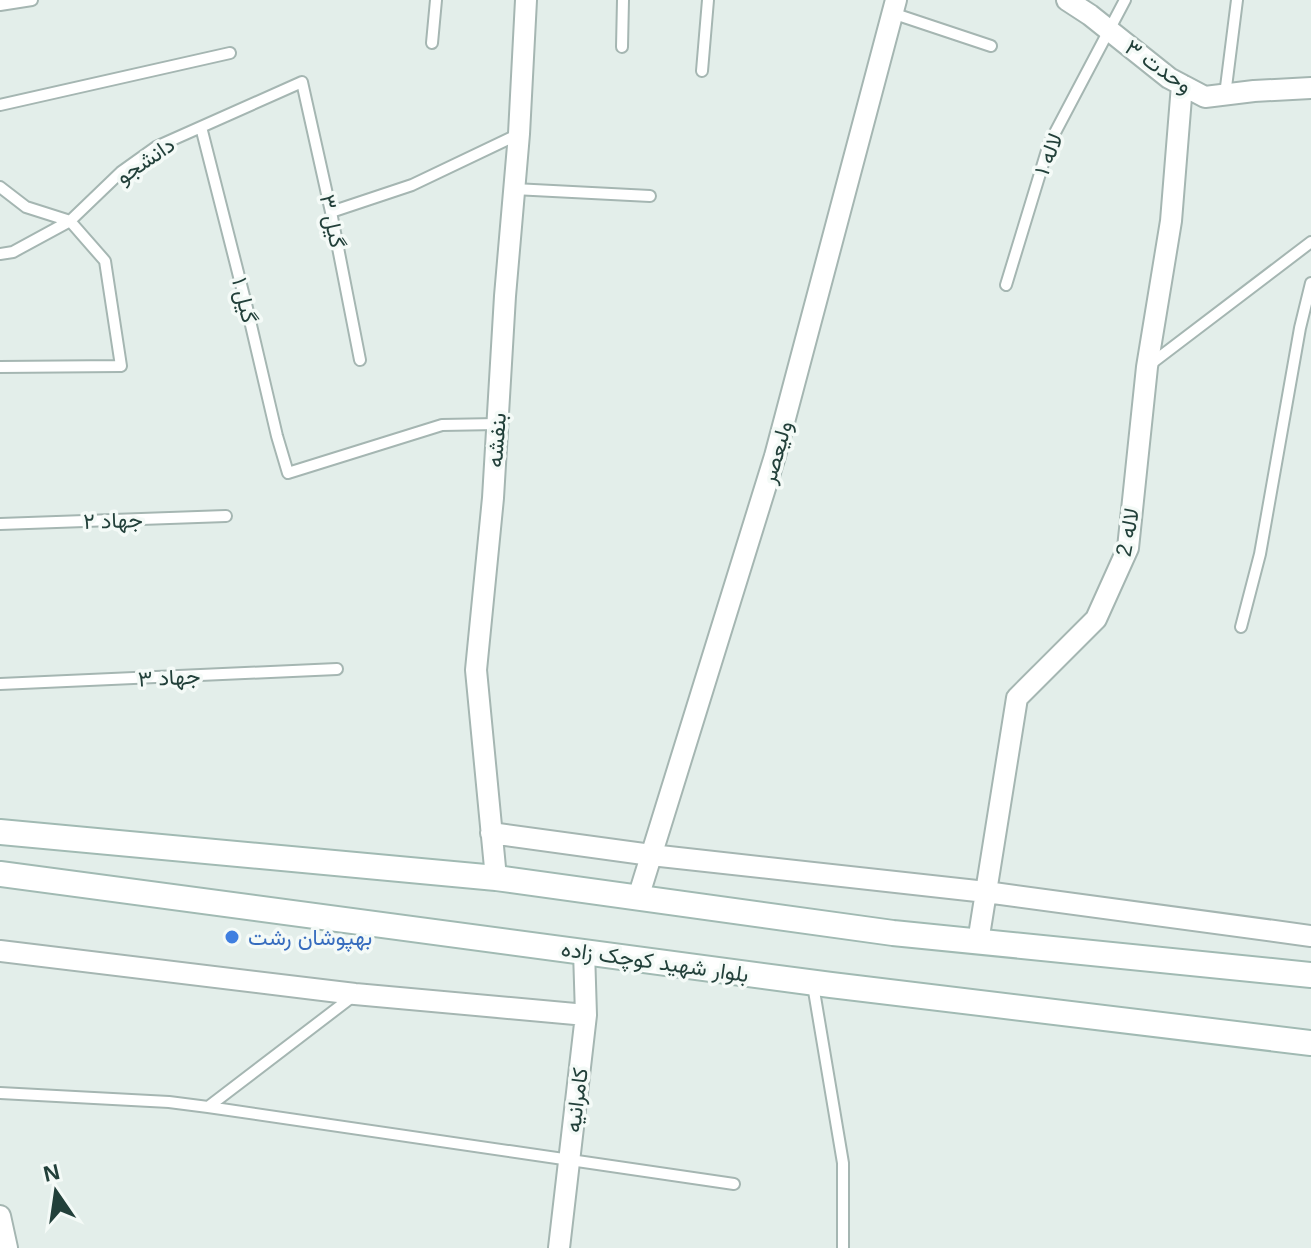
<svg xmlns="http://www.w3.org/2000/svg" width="1311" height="1248" viewBox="0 0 1311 1248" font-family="Helvetica,Vazirmatn,sans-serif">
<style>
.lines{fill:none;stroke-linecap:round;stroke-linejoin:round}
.service-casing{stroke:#a5b6b2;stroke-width:14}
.minor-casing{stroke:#a5b6b2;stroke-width:24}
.secondary-casing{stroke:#a1bab3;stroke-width:28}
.service{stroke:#fff;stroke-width:10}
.minor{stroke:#fff;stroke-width:20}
.secondary{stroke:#fff;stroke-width:24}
.shop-dot{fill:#3f7fe0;stroke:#f4faf7;stroke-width:3}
.labels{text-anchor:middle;stroke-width:7;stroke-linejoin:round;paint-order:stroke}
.street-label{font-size:22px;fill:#22403a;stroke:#f4faf7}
.shop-label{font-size:22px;fill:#366cbe;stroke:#f4faf7;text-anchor:start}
</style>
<rect width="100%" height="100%" fill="#e3eeea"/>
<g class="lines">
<g class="service-casing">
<path id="service" d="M0,5L32,0
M892,13L991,46
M432,43L436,0
M622,47L623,0
M702,71L708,0
M1225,95L1237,0
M0,105L230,53
M201,127L247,308L277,436L288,473L442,425L497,424
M0,187L26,207L70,221L105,261L121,366L0,367
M514,189L650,196
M331,212L412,185L519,134
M0,254L13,252L70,221L121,172L156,147L302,82L331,212L360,360
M1006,285L1049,144L1125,0
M1148,366L1311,242
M0,524L226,516
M1241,627L1260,554L1300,328L1311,283
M0,684L337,669
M813,985L843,1163V1248
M0,1093L169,1102L208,1107L352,997
M208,1107L734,1184"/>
</g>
<g class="minor-casing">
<path id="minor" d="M1067,0L1090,15L1169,78L1205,97L1254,91L1311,88
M491,833L651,855L986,892L1311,936
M496,878L476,670L493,498L505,296L519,134L526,0
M638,898L775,456L896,0
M978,942L1017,698L1096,619L1128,548L1147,367L1171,221L1182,85
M0,951L355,994L586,1015
M0,1216L7,1248
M559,1248L586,1015L584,951"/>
</g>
<g class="secondary-casing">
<path id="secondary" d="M0,832L496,878L893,933L1311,975
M0,874L831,985L1311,1043"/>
</g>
<use href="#service" class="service"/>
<use href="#minor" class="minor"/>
<use href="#secondary" class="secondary"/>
</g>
<circle class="shop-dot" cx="232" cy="937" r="8"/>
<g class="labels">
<g class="street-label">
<text transform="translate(1159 66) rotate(35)" y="8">وحدت ۳</text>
<text transform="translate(1048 154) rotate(-69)" y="8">لاله ۱</text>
<text transform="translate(145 160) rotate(-34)" y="8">دانشجو</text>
<text transform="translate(333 221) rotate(78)" y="8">گیل ۳</text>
<text transform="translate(245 300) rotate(76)" y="8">گیل ۱</text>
<text transform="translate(496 440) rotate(-86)" y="8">بنفشه</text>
<text transform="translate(776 452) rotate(-74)" y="8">ولیعصر</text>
<text transform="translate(113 520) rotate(-2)" y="8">جهاد ۲</text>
<text transform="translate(1127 532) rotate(-79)" y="8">لاله 2</text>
<text transform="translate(169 677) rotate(-3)" y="8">جهاد ۳</text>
<text transform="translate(655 961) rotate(8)" y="8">بلوار شهید کوچک زاده</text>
<text transform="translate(576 1100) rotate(-83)" y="8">کامرانیه</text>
</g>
<g class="shop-label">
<text x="248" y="945">بهپوشان رشت</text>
</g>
</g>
<g transform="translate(56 1192) rotate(347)" stroke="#f4faf7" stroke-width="6" paint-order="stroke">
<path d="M0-6L14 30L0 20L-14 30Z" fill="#22403a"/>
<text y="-12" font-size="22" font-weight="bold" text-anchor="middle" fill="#22403a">N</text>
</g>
</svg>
